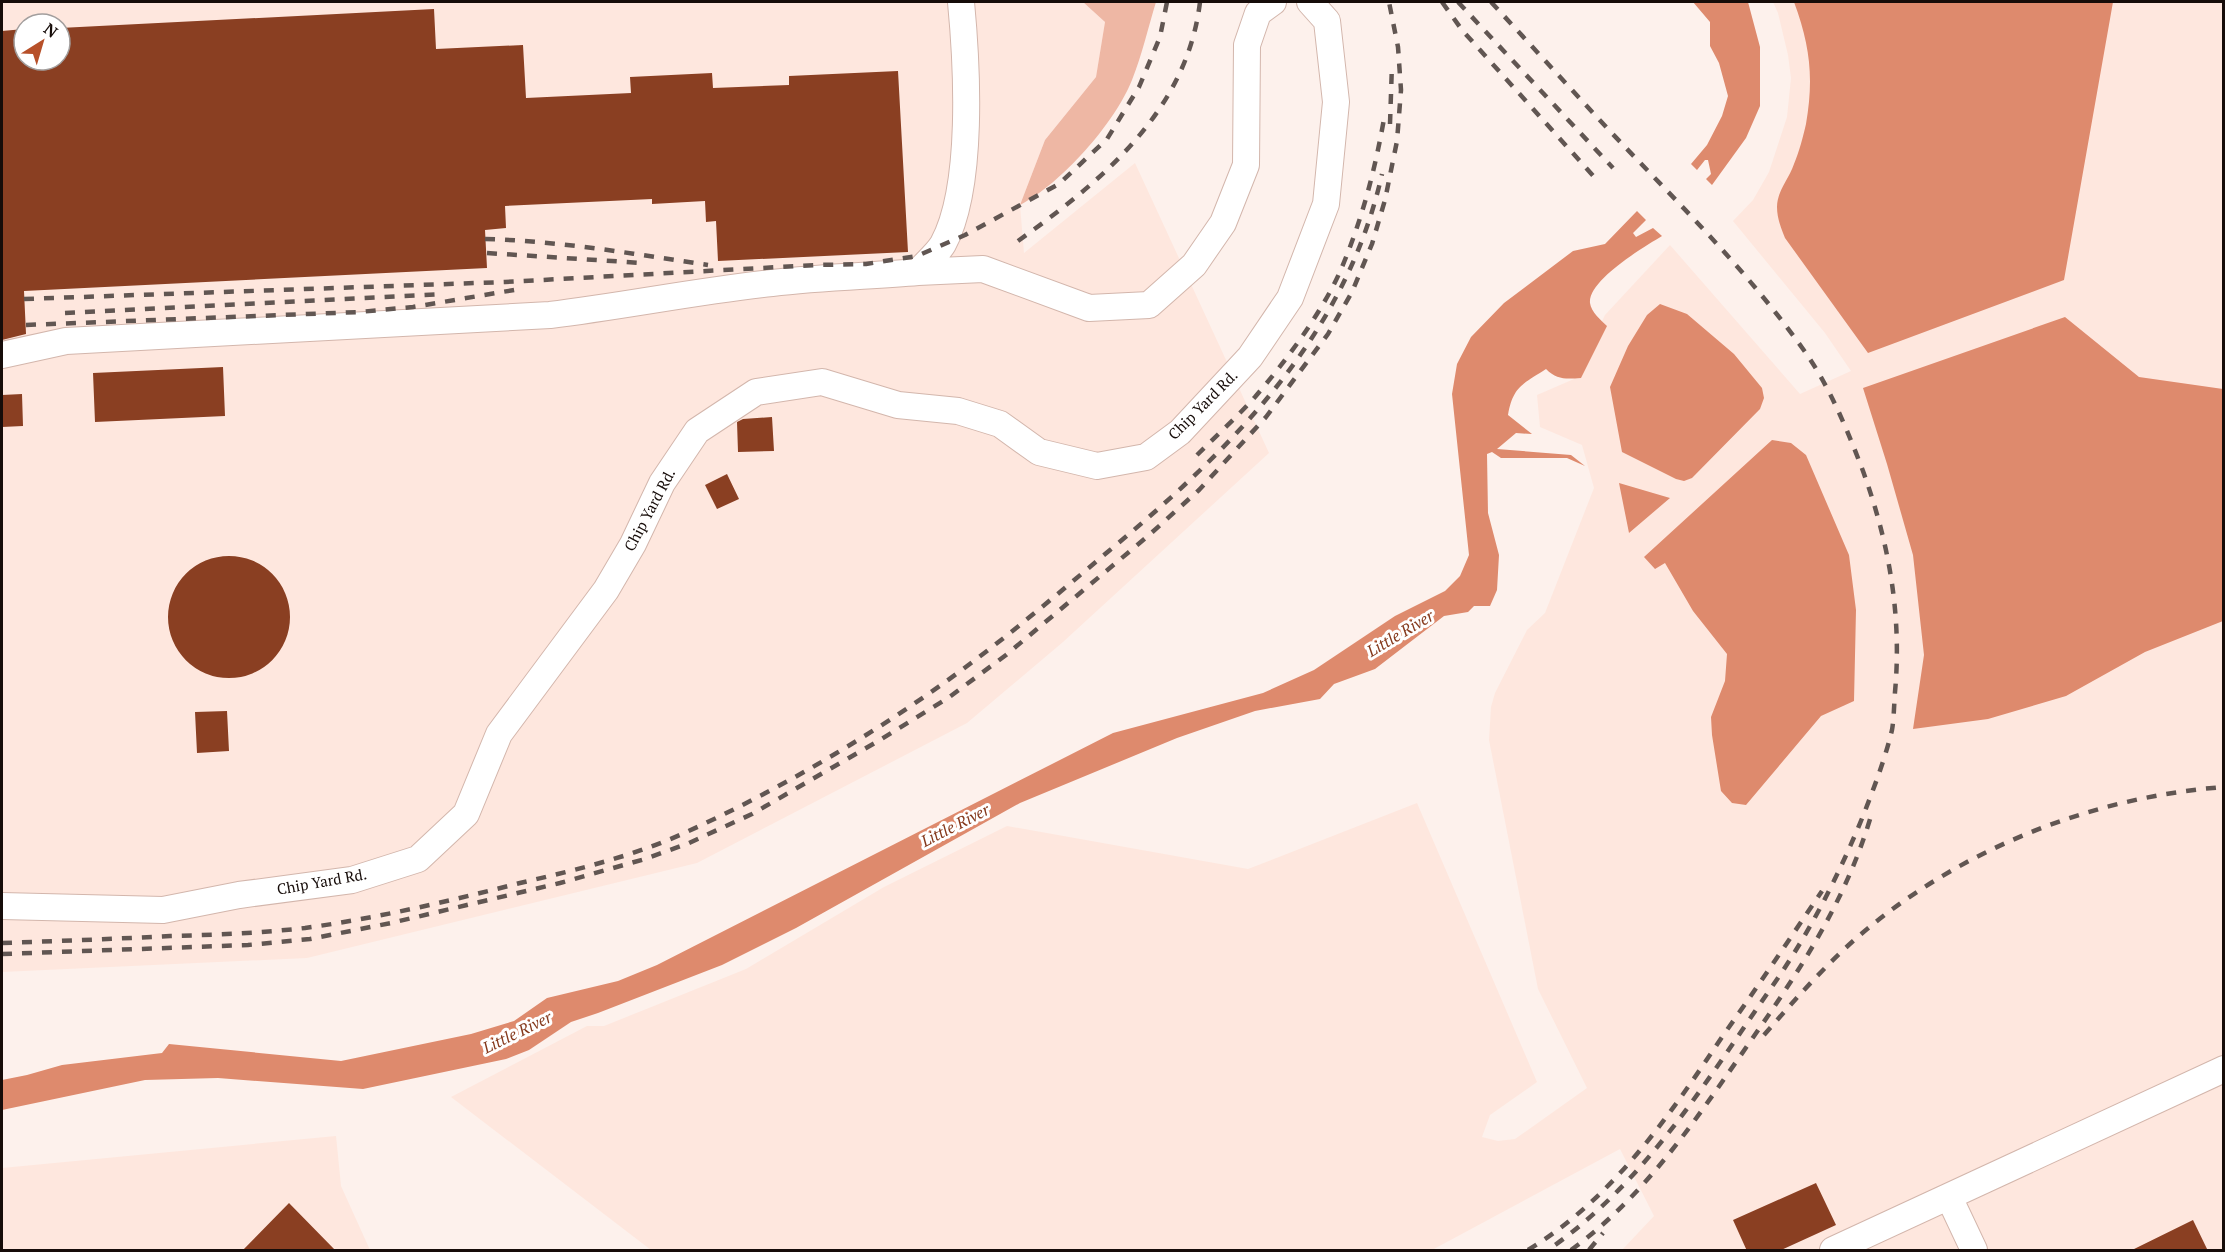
<svg xmlns="http://www.w3.org/2000/svg" width="2225" height="1252" viewBox="0 0 2225 1252" font-family="'PT Serif',serif">
<style>
.built{fill:#fee7de;fill-rule:evenodd}
.green{fill:#eeb7a4}
.water{fill:#de8a6d}
.building{fill:#8a3f22}
.lines{fill:none;stroke-linecap:round;stroke-linejoin:round}
.minor-casing{stroke:#d3b6ac;stroke-width:28}
.minor{stroke:#fff;stroke-width:26}
.rail{stroke:#615652;stroke-width:4.5;stroke-dasharray:10 10;stroke-linecap:butt}
.labels{text-anchor:middle;stroke-width:6;stroke-linejoin:round;paint-order:stroke}
.street-label{font-size:15px;fill:#160c09;stroke:#fff}
.water-label{font-size:16px;font-style:italic;fill:#85391c;stroke:#fff}
</style>
<rect width="100%" height="100%" fill="#fdf1ec"/>
<path class="built" d="M2,2H1083L1105,22L1096,77L1045,140L1020,205L1024,253L1135,163L1269,453L1063,642L967,723L697,863L307,958L2,972ZM24,24H60V60H24Z
M1773,2H2223V1250H1622L1654,1216L1620,1149L1432,1250H651L451,1097L587,1026H604L746,969L884,887L1007,826L1248,869L1417,803L1537,1082L1490,1115L1482,1137L1498,1141L1515,1139L1587,1088L1538,989L1489,740L1491,707L1495,693L1527,630L1545,613L1594,488L1582,445L1540,427L1537,395L1574,379L1605,315L1670,245L1800,394L1851,371L1825,333L1733,221L1753,200L1769,172L1787,117L1791,78L1788,55L1778,13Z
M336,1136L341,1186L370,1250H2V1168Z"/>
<path class="green" d="M1083,2H1156C1148,28 1142,55 1132,80C1115,123 1061,184 1020,205L1045,140L1096,77L1105,22Z"/>
<path class="water" d="M1693,2H1748L1760,47V106L1746,138L1712,185L1706,179L1711,174L1708,160H1705L1697,170L1691,164L1707,145L1722,116L1728,96L1719,63L1710,46V22Z
M1794,2H2113L2064,280L1868,353L1785,238C1781,228 1777,218 1777,207C1777,191 1789,179 1794,164C1799,152 1803,137 1806,124C1814,78 1810,45 1794,2Z
M1637,211L1646,220L1633,233L1636,237L1653,228L1662,236C1644,247 1588,280 1590,303C1591,312 1601,320 1607,326L1581,378C1566,379 1557,380 1546,369C1523,384 1513,386 1508,415L1532,434L1516,433L1497,449L1571,455L1585,466L1567,458H1501L1492,452L1487,454L1488,513L1499,555L1497,590L1490,606H1474L1468,612L1444,616L1375,669L1334,684L1320,699L1255,711L1177,738L1020,803L796,928L722,965L598,1013L571,1022L529,1050L506,1059L363,1089L218,1078L145,1080L2,1110V1080L27,1075L62,1065L162,1053L169,1044L341,1061L471,1034L514,1021L547,998L618,981L657,965L1113,733L1263,693L1314,670L1395,616L1445,591L1460,576L1469,555L1452,394L1457,364L1471,337L1504,303L1573,251L1605,244Z
M1660,304L1687,314L1734,354L1762,388L1764,398L1760,409L1692,478L1684,481L1676,479L1622,452L1610,387L1628,346L1647,315Z
M2065,317L2139,377L2223,389V621L2145,652L2066,696L1988,719L1913,729L1924,655L1913,555L1887,464L1863,388Z
M1772,440L1791,443L1806,455L1849,555L1856,610L1854,701L1821,716L1746,805L1732,803L1721,791L1712,735L1711,717L1725,681L1727,654L1693,611L1665,563L1655,569L1644,557Z
M1619,483L1670,498L1629,533Z"/>
<path class="building" d="M434,9L436,49L523,45L526,98L631,93L630,77L712,73L713,88L789,85V76L898,71L908,252L718,261L716,221L706,222L705,201L652,204V199L505,206L506,228L485,230L487,268L24,291L26,334L2,340V31L24,29V60H60V28Z
M223,367L225,416L95,422L93,373Z
M22,394L23,426L2,427V395Z
M772,417L774,451L738,452L737,422L743,419Z
M727,474L739,499L717,509L705,485Z
M168 617a61 61 0 1 1 122 0a61 61 0 1 1-122 0Z
M227,711L229,751L197,753L195,712Z
M1816,1183L1836,1225L1779,1251H1747L1733,1220Z
M289,1203L336,1251H242Z
M2193,1220L2208,1251H2130Z"/>
<g class="lines">
<g class="minor-casing">
<path id="minor" d="M918,272L983,269L1089,308L1149,305L1194,265L1223,223L1246,165L1247,45L1258,13L1273,2
M2,355L66,341L550,315C624,306 697,291 772,283C820,277 870,276 918,272C926,263 937,254 943,244C974,187 967,65 961,2
M2,906L163,910L239,895L352,880L418,859L466,814L499,734L606,590L633,544L662,483L697,431L756,392L822,382L898,405L958,411L1000,424L1039,452L1097,466L1146,457L1180,432L1250,357L1290,298L1326,204L1336,102L1327,21L1310,2
M1949,1197L1974,1250
M1833,1250L2224,1069"/>
</g>
<use href="#minor" class="minor"/>
<path class="rail" d="M1442,2L1462,30L1597,180
M1458,2L1613,168
M1491,2C1530,44 1569,87 1608,129C1676,201 1746,269 1803,349C1829,385 1847,429 1863,471C1889,543 1902,615 1895,692C1894,705 1894,718 1892,730C1885,759 1874,788 1863,816C1838,877 1809,934 1771,988C1705,1083 1645,1183 1548,1250
M1390,124L1392,64
M485,239C561,241 634,254 708,265
M1018,241C1102,181 1187,111 1200,2
M487,253L642,263
M24,299L505,282L816,265L866,264L917,256L965,235L1059,184L1107,139L1139,87L1160,37L1167,2
M65,313L444,294
M26,325L359,312L413,307L520,289
M1197,455C1216,436 1237,417 1255,397C1286,361 1324,310 1342,267C1363,217 1376,166 1385,113
M2,943C58,941 114,939 170,936C215,935 261,933 305,928C378,918 450,901 520,883C575,870 631,857 682,834C784,788 890,725 979,657C1024,623 1067,586 1110,550C1233,448 1346,335 1382,174
M2,954L248,945L310,939L391,923L560,883L645,859L689,843L752,814L880,740L948,698L1006,655L1148,536L1199,490L1266,417L1328,334L1352,292L1372,244L1385,200L1397,141L1401,90L1398,47L1389,2
M1764,1035C1792,1003 1820,971 1852,942C1953,852 2089,797 2224,787
M1528,1250C1612,1199 1668,1118 1722,1037C1756,989 1789,940 1822,891
M1571,1250C1640,1200 1688,1131 1736,1062C1791,983 1843,910 1871,816
M1589,1250L1603,1233"/>
</g>
<g class="labels">
<g class="street-label">
<text transform="translate(1203 405) rotate(-45)" y="5">Chip Yard Rd.</text>
<text transform="translate(650 510) rotate(-62)" y="5">Chip Yard Rd.</text>
<text transform="translate(322 882) rotate(-10)" y="5">Chip Yard Rd.</text>
</g>
<g class="water-label">
<text transform="translate(1400 633) rotate(-31)" y="6">Little River</text>
<text transform="translate(955 825) rotate(-27)" y="6">Little River</text>
<text transform="translate(517 1032) rotate(-26)" y="6">Little River</text>
</g>
</g>
<rect width="2225" height="1252" fill="none" stroke="#160c09" stroke-width="6"/>
<g transform="translate(42 42) rotate(37)"><circle r="28" fill="#ffffff" stroke="#a29e9d" stroke-width="1.5"/>
<path d="M0-4.5L10 22L0 15L-10 22Z" fill="#b75029"/>
<text y="-9" font-size="16" font-weight="bold" text-anchor="middle" fill="#160c09">N</text>
</g>
</svg>
